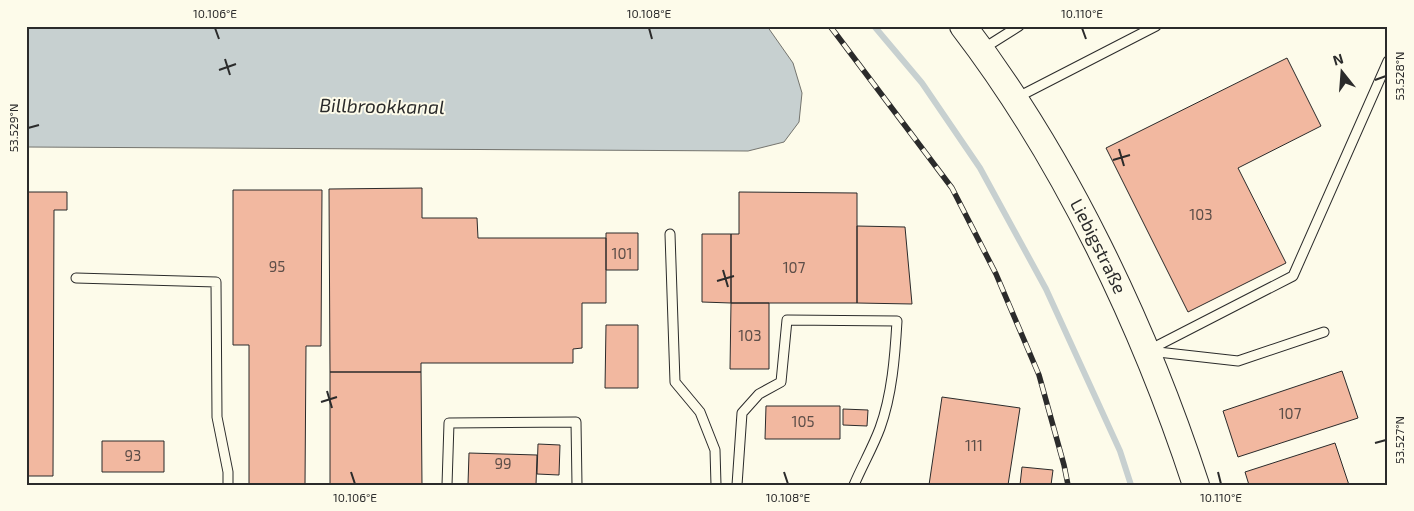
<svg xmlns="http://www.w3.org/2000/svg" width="1414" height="511" viewBox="0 0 1414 511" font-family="'Exo 2',sans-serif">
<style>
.water{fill:#c7d0d0;stroke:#74746e}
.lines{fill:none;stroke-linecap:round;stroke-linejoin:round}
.stream{stroke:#c7d0d0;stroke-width:6}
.building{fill:#f2b8a0;stroke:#2b2b2b}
.lane-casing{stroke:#2b2b2b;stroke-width:11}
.secondary-casing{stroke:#2b2b2b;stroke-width:28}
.lane{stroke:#fdfbea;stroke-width:9}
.secondary{stroke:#fdfbea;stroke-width:26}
.rail-casing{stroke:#2b2b2b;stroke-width:5.5}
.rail{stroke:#fdfbea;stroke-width:4;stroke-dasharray:11;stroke-linecap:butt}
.ticks{fill:none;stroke:#2b2b2b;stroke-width:2}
.labels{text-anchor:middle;stroke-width:4;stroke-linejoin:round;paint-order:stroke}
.number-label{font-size:15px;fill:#5d4e48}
.street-label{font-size:18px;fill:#2b2b2b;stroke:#fdfbea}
.water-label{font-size:19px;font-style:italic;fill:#2b2b2b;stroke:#fdfbea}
.neatline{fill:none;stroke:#2b2b2b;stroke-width:2}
.ticks-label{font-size:12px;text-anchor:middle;fill:#2b2b2b}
</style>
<rect width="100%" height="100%" fill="#fdfbea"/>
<path class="water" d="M26,26H767L793,63L802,93L799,122L784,142L748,151L26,147Z"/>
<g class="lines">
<path class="stream" d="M874,26L922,83L980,168L1046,289L1120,451L1131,485"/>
</g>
<path class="building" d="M1287,58L1321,126L1238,168L1286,263L1188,312L1106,148Z
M422,188V218H477L478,238H606V303H582V348L573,349V363H421V372H330L329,189Z
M233,190H322L321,346H306L305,485H249V345H233Z
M26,192H67V210H54L53,476H26Z
M739,192L857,193V303H731V234H739Z
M857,226L905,227L912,304L857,303Z
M606,233H638V270H606Z
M702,234H731V303L702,302Z
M731,303H769V369H730Z
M606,325H638V388H605Z
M1342,371L1358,418L1238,457L1223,411Z
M330,372H421L422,485H330Z
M942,397L1020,408L1008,485H929Z
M766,406H840V439H765Z
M843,409L868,410L867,426L843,425Z
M102,441H164V472H102Z
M1335,443L1349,485H1249L1245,472Z
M538,444L560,445L559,475L537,474Z
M469,453L537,455L536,485L468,484Z
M1022,467L1053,470L1051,485H1020Z"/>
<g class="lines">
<g class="lane-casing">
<path id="lane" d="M981,50L1019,26
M1016,98L1156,26
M670,234L675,382L700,412L715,450L716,485
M76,278L216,282L217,417L228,472V485
M1149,350L1293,276L1388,61
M1149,351L1238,361L1324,332
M447,485L449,423L576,422L577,485
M737,485L742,413L759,394L781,382L787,320L897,321C895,356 892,395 880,428C873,447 862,466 854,485"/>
</g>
<g class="secondary-casing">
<g id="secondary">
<path id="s1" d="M963,26C1065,159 1144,326 1196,485"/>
</g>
</g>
<use href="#lane" class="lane"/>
<use href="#secondary" class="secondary"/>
<g class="rail-casing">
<path id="rail" d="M830,26L952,188L996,274L1039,375L1064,465L1068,485"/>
</g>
<use href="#rail" class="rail"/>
</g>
<path class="ticks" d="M215,28L219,39M649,28L652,39M1082,28L1086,39M225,59L230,75M219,70L236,64M1375,80L1386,76M28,128L39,125M1119,149L1124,166M1113,160L1130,155M723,270L728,287M717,281L734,276M327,391L332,408M321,402L337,397M1375,443L1386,440M351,472L355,484M784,472L788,484M1218,472L1221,484"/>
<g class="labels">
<g class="number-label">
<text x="1201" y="220">103</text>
<text x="622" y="259">101</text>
<text x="277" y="272">95</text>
<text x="794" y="273">107</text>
<text x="750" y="341">103</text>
<text x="1290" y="419">107</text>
<text x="803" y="427">105</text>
<text x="974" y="451">111</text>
<text x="133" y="461">93</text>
<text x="503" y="469">99</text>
</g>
<g class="street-label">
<text dy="6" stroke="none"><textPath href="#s1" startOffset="259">Liebigstraße</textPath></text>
</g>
<g class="water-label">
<text transform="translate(382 106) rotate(1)" y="7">Billbrookkanal</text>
</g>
</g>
<rect width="1414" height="511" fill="none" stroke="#fdfbea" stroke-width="55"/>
<g transform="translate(1342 72) rotate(343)" stroke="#fdfbea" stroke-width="4" paint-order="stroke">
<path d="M0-4L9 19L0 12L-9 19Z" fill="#2b2b2b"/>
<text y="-8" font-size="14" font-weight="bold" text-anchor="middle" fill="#2b2b2b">N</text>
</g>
<rect x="28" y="28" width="1358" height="456" class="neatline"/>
<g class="ticks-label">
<text x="215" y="18">10.106°E</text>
<text x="649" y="18">10.108°E</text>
<text x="1082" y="18">10.110°E</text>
<text transform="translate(1400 76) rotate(-90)" y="4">53.528°N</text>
<text transform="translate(14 128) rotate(-90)" y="4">53.529°N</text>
<text transform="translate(1400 440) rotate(-90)" y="4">53.527°N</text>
<text x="355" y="502">10.106°E</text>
<text x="788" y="502">10.108°E</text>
<text x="1221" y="502">10.110°E</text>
</g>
</svg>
